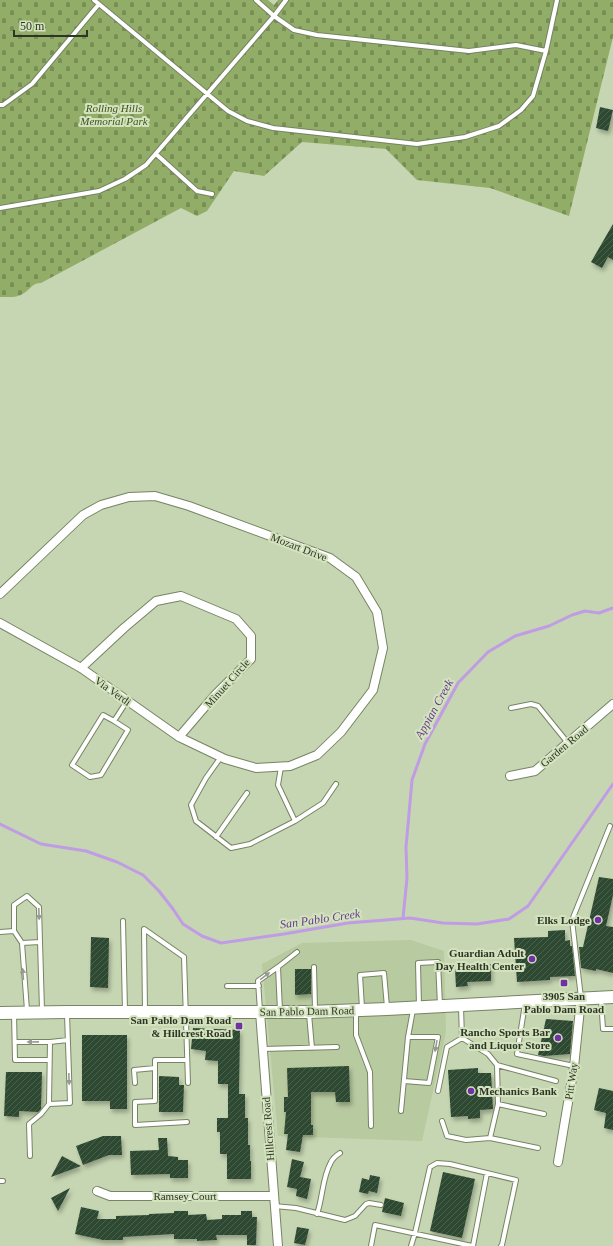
<svg xmlns="http://www.w3.org/2000/svg" width="613" height="1246" viewBox="0 0 613 1246" font-family="'Times New Roman',serif">
<style>
.built{fill:#b8ca9f}
.cemetery{fill:url(#cemetery-stones)}
.lines{fill:none;stroke-linecap:round;stroke-linejoin:round}
.stream{stroke:#bf9ce3;stroke-width:3}
.building{fill:url(#building-hatch);filter:url(#shadow)}
.lane-casing{stroke:#768463;stroke-width:6}
.street-casing{stroke:#768463;stroke-width:10}
.primary-casing{stroke:#768463;stroke-width:14}
.lane{stroke:#fff;stroke-width:4}
.street{stroke:#fff;stroke-width:8}
.primary{stroke:#fff;stroke-width:12}
.oneway{fill:#979a92}
.poi-dot{fill:#7230a5;stroke:#d3e3be;stroke-width:1.5}
.labels{text-anchor:middle;stroke-width:4;stroke-linejoin:round;paint-order:stroke}
.park-label{font-size:11px;font-style:italic;fill:#3e521c;stroke:#d3e3be}
.street-label{font-size:11px;fill:#2f3526;stroke:#d3e3be}
.poi-label{font-size:11px;font-weight:bold;fill:#2f3526;stroke:#d3e3be;text-anchor:end}
.water-label{font-size:12px;font-style:italic;fill:#683b8f;stroke:#d3e3be}
</style>
<defs>
<pattern id="cemetery-stones" width="16" height="16" patternUnits="userSpaceOnUse"><rect width="16" height="16" fill="#91ad67"/><path d="M2 7V4a2 2 0 0 1 4 0v3zM10 15v-3a2 2 0 0 1 4 0v3z" fill="#778e55"/></pattern>
<pattern id="building-hatch" width="6" height="6" patternUnits="userSpaceOnUse"><rect width="6" height="6" fill="#2f4931"/><path d="M-1 1l2-2M0 6l6-6M5 7l2-2" fill="none" stroke="#4c614d"/></pattern>
<filter id="shadow"><feDropShadow dx="2" dy="3.5" stdDeviation="2" flood-color="#0004"/></filter>
</defs>
<rect width="100%" height="100%" fill="#c6d6b2"/>
<path class="built" d="M411,940L444,951L446,1032L422,1141L278,1136L262,964L302,943Z"/>
<path class="cemetery" d="M0,0H268L274,5L278,0H613V37L569,216L490,188L417,180L386,149L302,142L264,176L234,171L207,211L197,216L181,208L41,283C32,283 31,289 24,293C17,298 10,297 2,297H0Z"/>
<g class="lines">
<path class="stream" d="M0,824L41,844L86,851L117,862L143,875L159,891L173,909L183,924L202,936L221,943L284,934L348,923L410,918L443,923L477,924L509,919L528,906L613,784
M403,918L407,878L406,847L412,780L425,744L458,683L488,652L515,636L549,626L572,615L585,611L599,613L613,608"/>
</g>
<path class="building" d="M600,107L613,110L608,131L596,128Z
M613,224V260L608,257L602,268L591,262Z
M599,877L613,879V895L606,926L613,927V973L596,969V971L581,968L579,947H583Z
M565,930V941L570,940V946H572L575,976L550,977V980L517,982L514,938L548,937V931Z
M91,937L109,938L108,988L90,987Z
M491,964V981L467,982L468,986L456,987L455,969L479,968V965Z
M295,969H311V994L295,995Z
M546,1019L573,1021L570,1054L544,1056L538,1055Z
M193,1028L240,1030L239,1094H245V1118H248V1145H250V1161H251V1179H227V1154H220V1132H217V1118H228V1084H218V1061L205,1060L206,1051L191,1049Z
M82,1035H127V1109H110V1101H82Z
M349,1066L350,1102H336L335,1092H311V1125H313V1135H303L300,1152L286,1150L288,1134H284L286,1112H284V1097H288L287,1068Z
M478,1068V1073H491L493,1109L480,1110V1118L468,1119V1116L451,1117L448,1070Z
M6,1072H42L41,1109L38,1112L19,1111V1117L4,1116Z
M159,1076L179,1077V1085H184L183,1112H159Z
M599,1088L613,1091V1130L604,1128L606,1113L594,1110Z
M103,1136H121L122,1155H109L83,1165L76,1146Z
M158,1138H167L168,1156L178,1157V1160H188V1178H170V1174L131,1175L130,1151L159,1150Z
M62,1156L81,1166L51,1177Z
M292,1159L304,1162L300,1177L311,1179L307,1199L296,1196L297,1189L287,1187Z
M443,1172L475,1179L462,1238L430,1231Z
M370,1175L380,1177L377,1193L369,1191L368,1194L359,1192L362,1178L369,1180Z
M70,1188L58,1211L51,1198Z
M385,1198L404,1203L401,1216L382,1212Z
M81,1207L99,1211L97,1219H116V1216L149,1215V1214L174,1213V1211H188V1215L206,1214L207,1220L222,1219V1215H241V1211H252V1217H257L256,1245H247V1235H216L217,1240L197,1241V1239H174V1234L123,1237V1240H103L75,1234Z
M297,1227L309,1229L305,1245L294,1243Z"/>
<g class="lines">
<g class="lane-casing">
<path id="lane" d="M94,0L228,111L247,121L273,128L417,144L465,137L499,126L521,110L533,96L546,51L516,45L469,51L317,35L294,30L274,16L286,0
M546,51L557,0
M0,105H3L32,84L99,4
M156,154L197,191L212,194
M0,208L99,191L125,179L146,165L274,16L256,0
M511,708L531,704L538,706L568,743
M114,721L128,730L101,775L90,777L72,765L103,715L114,721L127,701
M221,757L206,778L191,805L196,821L231,848L250,844L295,821
M281,767L278,785L295,821L323,803L336,784
M216,837L247,793
M123,921L125,1011
M0,932L14,931
M22,943L40,942
M278,967L297,952
M314,967L315,1009
M227,986H259
M581,998L572,920L610,826
M601,999L603,1029H613
M525,1004L517,1054L574,1066
M419,1006L418,963L438,962L440,1005
M461,1007L462,1038
M362,1008L360,975L384,973L387,1007
M27,1010L22,943L14,931V905L27,896L39,907L42,1010
M145,1011L144,929L184,957L188,1083
M260,1011L258,981L278,967L280,1011
M356,1011V1035L370,1072L371,1126
M14,1013L15,1060H49
M67,1014L70,1103L49,1104L50,1042L68,1040
M309,1014L312,1048
M15,1042H50
M263,1049L337,1047
M187,1060H155V1101L135,1102V1125L187,1122
M497,1065L498,1104L544,1114
M404,1081L429,1083L438,1037H408
M135,1083L134,1070L155,1068
M438,1091L447,1047L462,1038L488,1054L497,1065L556,1081
M498,1104L490,1138L538,1148
M401,1111L408,1037L413,1010
M442,1121L447,1136L466,1140L490,1138
M30,1156L29,1124L41,1114L49,1104
M0,1181H3
M274,1206L296,1208L345,1220L355,1216L366,1204L369,1203L381,1205
M317,1214C323,1197 322,1178 331,1162C333,1158 337,1155 340,1153
M371,1246L375,1225L472,1246
M411,1246L415,1233L430,1167L437,1163L450,1164L516,1180L502,1245L501,1246
M473,1246L487,1173"/>
</g>
<g class="street-casing">
<path id="street" d="M0,594L83,515L101,505L129,497L155,496L189,506L330,558L356,577L377,612L383,648L373,690L341,732L317,755L290,766L256,768L225,759L179,737L81,668L0,623
M81,668L124,628L156,601L181,596L236,619L251,636V659L215,695L179,737
M510,776L535,771L613,704
M260,1012L278,1246
M558,1162L574,1067L581,999
M97,1191L110,1196H273"/>
</g>
<g class="primary-casing">
<path id="primary" d="M0,1013L67,1012H309L387,1009L613,997"/>
</g>
<use href="#lane" class="lane"/>
<use href="#street" class="street"/>
<use href="#primary" class="primary"/>
</g>
<defs><path id="oneway-solid" d="M-6-.8H1V-3.2L6.5 0L1 3.2V.8H-6Z"/></defs>
<g class="oneway">
<use href="#oneway-solid" transform="translate(39 914) rotate(88)"/>
<use href="#oneway-solid" transform="translate(23 974) rotate(-94)"/>
<use href="#oneway-solid" transform="translate(265 976) rotate(-37)"/>
<use href="#oneway-solid" transform="translate(33 1042) rotate(179)"/>
<use href="#oneway-solid" transform="translate(436 1046) rotate(100)"/>
<use href="#oneway-solid" transform="translate(69 1079) rotate(88)"/>
</g>
<g class="poi-dot">
<circle cx="598" cy="920" r="4"/>
<circle cx="532" cy="959" r="4"/>
<rect x="560" y="979" width="8" height="8" rx="2"/>
<rect x="235" y="1022" width="8" height="8" rx="2"/>
<circle cx="558" cy="1038" r="4"/>
<circle cx="471" cy="1091" r="4"/>
</g>
<g class="labels">
<g class="park-label">
<text x="114" y="112">Rolling Hills<tspan x="114" dy="13">Memorial Park</tspan></text>
</g>
<g class="street-label">
<text transform="translate(299 547) rotate(21)" y="4">Mozart Drive</text>
<text transform="translate(227 683) rotate(-48)" y="4">Minuet Circle</text>
<text transform="translate(113 691) rotate(35)" y="4">Via Verdi</text>
<text transform="translate(564 746) rotate(-40)" y="4">Garden Road</text>
<text transform="translate(307 1011) rotate(-1)" y="4">San Pablo Dam Road</text>
<text transform="translate(571 1081) rotate(-81)" y="4">Pitt Way</text>
<text transform="translate(268 1129) rotate(-94)" y="4">Hillcrest Road</text>
<text x="185" y="1200">Ramsey Court</text>
</g>
<g class="poi-label">
<text x="590" y="924">Elks Lodge</text>
<text x="524" y="957">Guardian Adult<tspan x="524" dy="13">Day Health Center</tspan></text>
<text x="564" y="1000" text-anchor="middle">3905 San<tspan x="564" dy="13">Pablo Dam Road</tspan></text>
<text x="231" y="1024">San Pablo Dam Road<tspan x="231" dy="13">&amp; Hillcrest Road</tspan></text>
<text x="550" y="1036">Rancho Sports Bar<tspan x="550" dy="13">and Liquor Store</tspan></text>
<text x="479" y="1095" text-anchor="start">Mechanics Bank</text>
</g>
<g class="water-label">
<text transform="translate(434 709) rotate(-61)" y="4">Appian Creek</text>
<text transform="translate(320 919) rotate(-8)" y="4">San Pablo Creek</text>
</g>
</g>
<path d="M14 30v6h73v-6" fill="none" stroke="#2f3526" stroke-width="2"/>
<text x="20" y="30" font-size="12" fill="#2f3526" stroke="#d3e3be" stroke-width="3" paint-order="stroke">50 m</text>
</svg>
